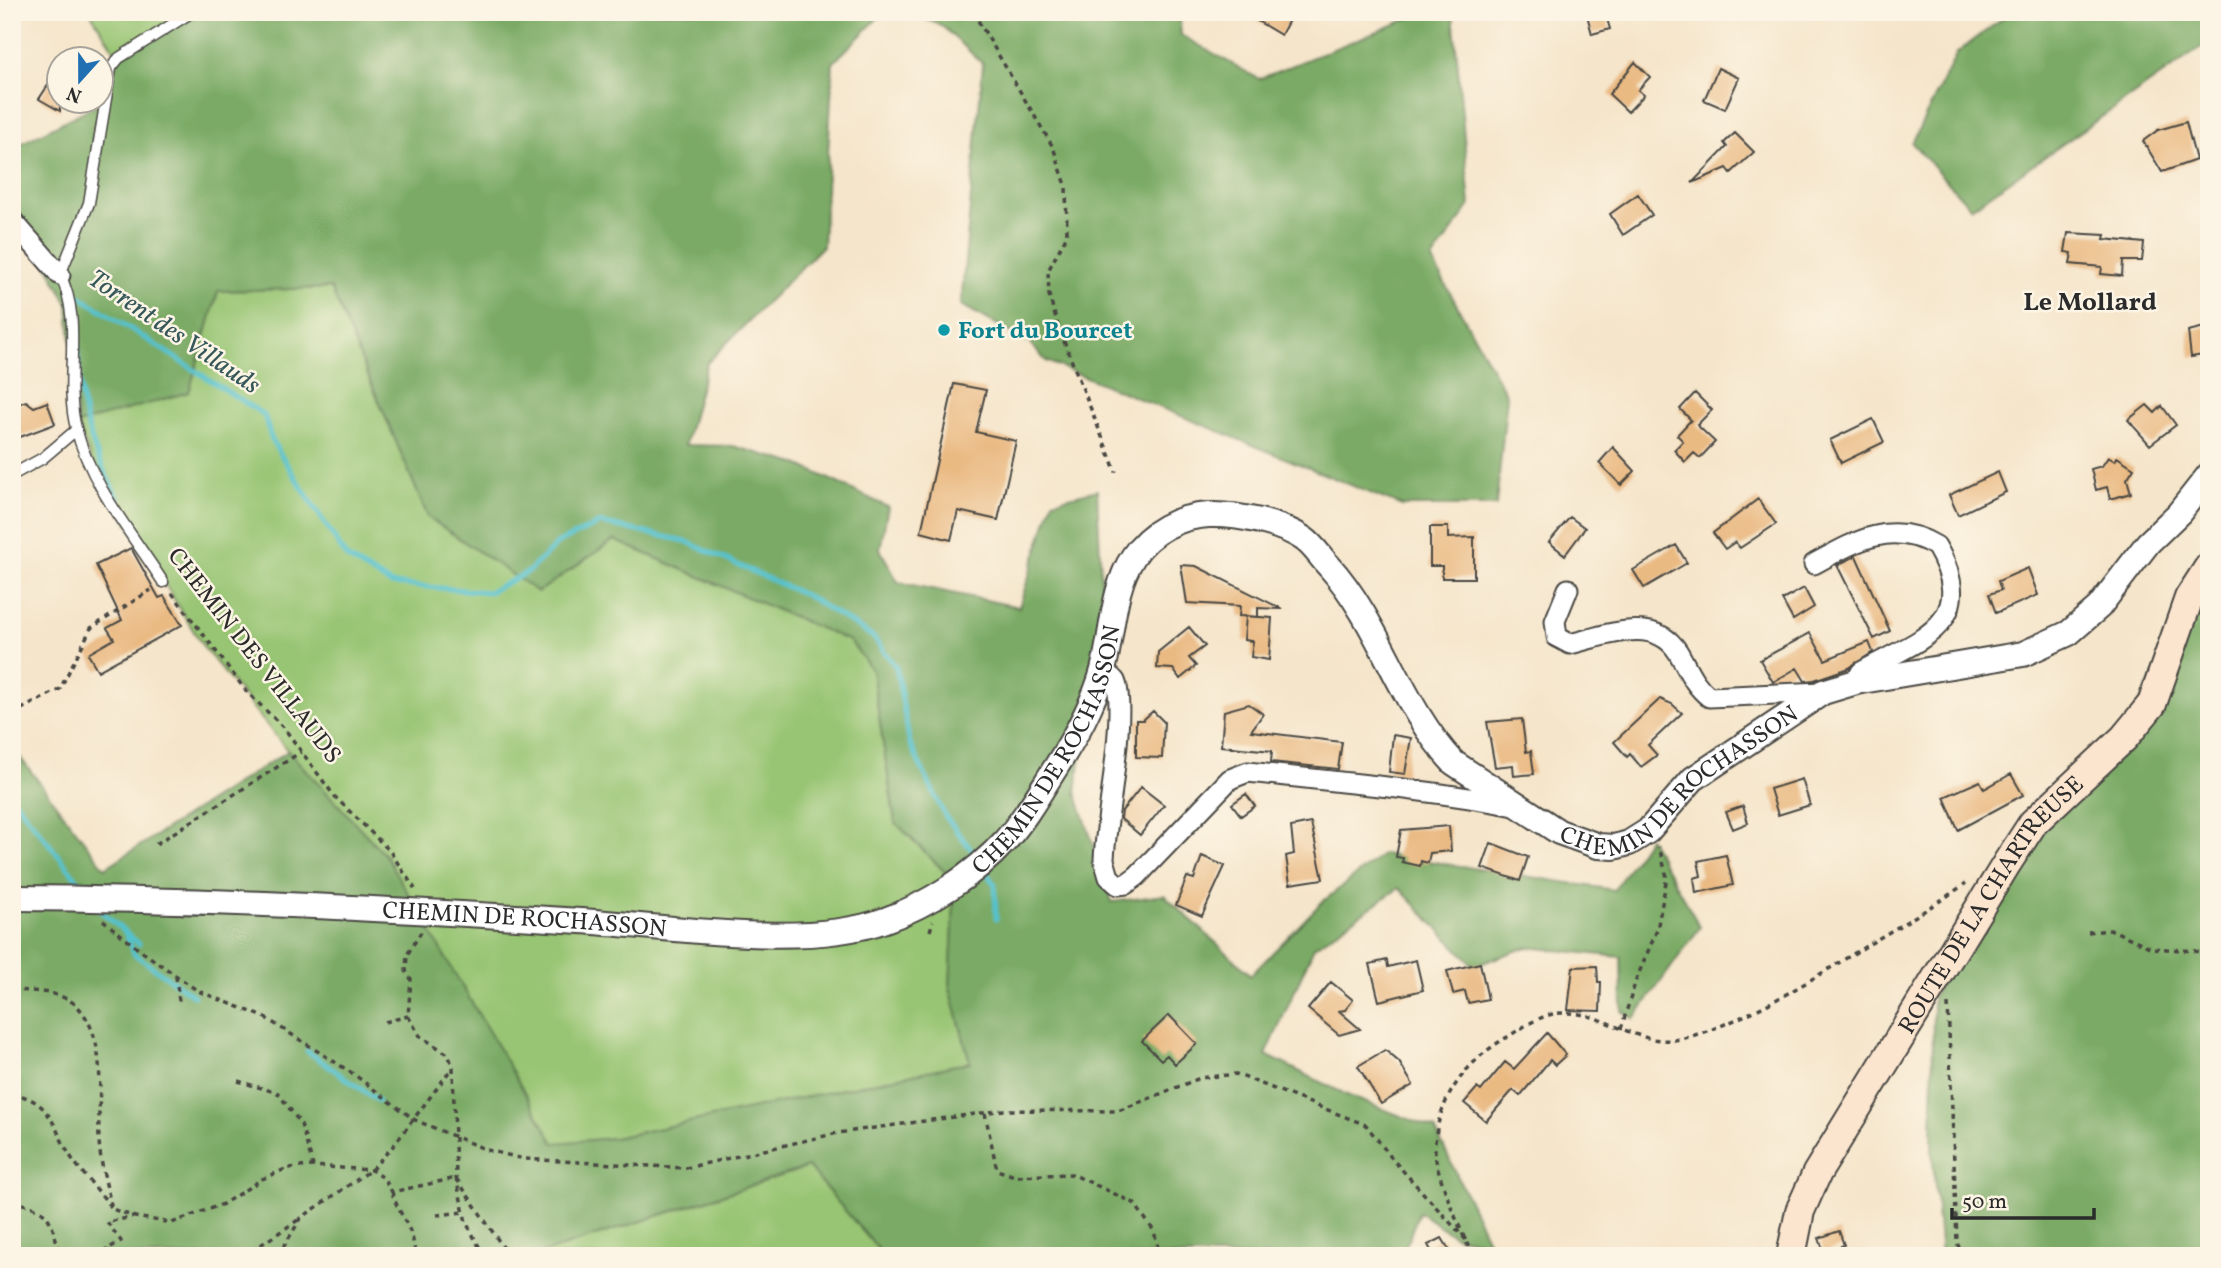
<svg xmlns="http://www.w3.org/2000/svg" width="2221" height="1268" viewBox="0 0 2221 1268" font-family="Vollkorn,serif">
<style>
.green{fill:#98c573;stroke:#62784f;stroke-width:2}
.forest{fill:#7aaa65;stroke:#526a48;stroke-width:2}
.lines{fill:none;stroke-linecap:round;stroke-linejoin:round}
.stream{stroke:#54c1cc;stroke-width:5}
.building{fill:#eaba83}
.service-casing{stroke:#494743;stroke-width:13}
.minor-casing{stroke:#494743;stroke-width:23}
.tertiary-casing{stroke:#494743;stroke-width:28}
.secondary-casing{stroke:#494743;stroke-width:32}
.path{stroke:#494743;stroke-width:3.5;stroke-dasharray:5 5;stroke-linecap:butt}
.service{stroke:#fff;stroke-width:10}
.minor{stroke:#fff;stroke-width:19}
.tertiary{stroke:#fff;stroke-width:24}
.secondary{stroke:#fce5cf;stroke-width:28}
.culture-dot{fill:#0f9aa8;stroke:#fcf5e5;stroke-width:2.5}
.labels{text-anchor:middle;stroke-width:5;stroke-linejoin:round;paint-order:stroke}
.culture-label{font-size:24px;font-weight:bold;fill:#0d838f;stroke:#fcf5e5;text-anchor:start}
.street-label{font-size:24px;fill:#2b2b2b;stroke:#fcf5e5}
.neighbourhood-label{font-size:26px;font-weight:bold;fill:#2b2b2b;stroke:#fcf5e5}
.water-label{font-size:26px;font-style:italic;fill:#37585b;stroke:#fcf5e5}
</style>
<rect width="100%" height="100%" fill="#fcf5e5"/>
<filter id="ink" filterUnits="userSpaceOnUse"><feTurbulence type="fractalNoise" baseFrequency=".0143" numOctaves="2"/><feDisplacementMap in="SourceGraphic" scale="14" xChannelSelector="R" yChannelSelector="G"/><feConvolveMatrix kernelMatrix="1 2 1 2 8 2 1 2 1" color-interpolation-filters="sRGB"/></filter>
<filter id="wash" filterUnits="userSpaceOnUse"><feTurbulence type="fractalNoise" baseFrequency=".00686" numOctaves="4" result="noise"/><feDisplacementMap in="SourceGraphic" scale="28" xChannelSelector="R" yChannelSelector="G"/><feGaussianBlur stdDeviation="1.57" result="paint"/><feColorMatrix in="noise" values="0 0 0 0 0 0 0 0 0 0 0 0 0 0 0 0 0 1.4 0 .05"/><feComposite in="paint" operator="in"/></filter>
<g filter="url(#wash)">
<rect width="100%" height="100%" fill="#f5e5ca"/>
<path class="green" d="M90,12H196L119,58Z
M331,288L428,517L538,592L614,540L850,641L872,670L895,822L955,882L950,988L970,1062L614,1138L554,1144L386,856L288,751L204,648L96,472L77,424L189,392L218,291Z
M808,1167L884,1256H534Z"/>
<path class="forest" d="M196,12H884L833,63L823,246L707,363L685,445L733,446L800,465L888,507L880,549L898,582L1019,607L1053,501L1097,490L1103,618L1092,670L1076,792L1112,902L1164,895L1251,975L1321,903L1383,854L1614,890L1649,838L1700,927L1634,1019L1622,1011L1621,957L1527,947L1474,966L1399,888L1314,947L1266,1055L1349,1096L1435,1129L1490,1244L1455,1236L1419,1212L1402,1256H884L808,1167L534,1256H12V747L105,868L288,751L386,856L554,1143L614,1138L970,1062L950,988L955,882L895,822L872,670L850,641L614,540L538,592L428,517L331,288L218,291L189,392L77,424L68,304L46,263L12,221V148L102,102L119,58Z
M905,12H1179L1181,35L1259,79L1425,12H1453L1470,205L1432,260L1507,396L1496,506H1402L1046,361L1029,342L961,305L983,64L941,25Z
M2011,12H2209V42L1971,208L1912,143L1957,53Z
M2197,589L2209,640V1256H1941L1932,1150L1933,997L2016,856L2113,757Z"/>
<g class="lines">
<path class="stream" d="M65,273L78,295L264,415L272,441L347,558L391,584L489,592L528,572L558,543L600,523L685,541L809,597L873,637L896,667L910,744L945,816L974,853
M77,306C77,382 79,432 119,499
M12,797L84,888
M986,872L995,885L996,919
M96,907L139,944
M124,930L134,954L194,996
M307,1051L378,1101"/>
</g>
<g id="blocks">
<path class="building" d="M1242,12H1280L1290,18L1281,35Z
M1605,12L1610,29L1592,34L1587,15Z
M1635,62L1650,77L1638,90L1644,95L1628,112L1609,94Z
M60,67V111L39,99Z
M1718,68L1739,78L1725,109L1704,100Z
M2186,122L2196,160L2162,172L2143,141L2158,130Z
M1735,133L1754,152L1731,173L1727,168L1692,183L1727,147L1724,143Z
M1638,194L1652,215L1623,235L1610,214Z
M2068,233L2105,235L2104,239L2144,243L2142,261H2123L2122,276L2101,274L2102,267L2070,264L2072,253L2065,252Z
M2209,326V354L2191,357L2188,331Z
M954,384L986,390L976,432L1016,441L998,520L958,511L951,540L921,532Z
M1695,393L1712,410L1697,425L1715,442L1700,458L1694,453L1685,462L1674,450L1683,441L1677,435L1691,420L1680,409Z
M26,401L34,407L47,402L55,424L12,440V406Z
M2147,405L2155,413L2162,406L2176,425L2150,445L2128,420Z
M1873,419L1884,442L1841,463L1830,440Z
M1613,447L1635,471L1621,485L1599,463Z
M2108,457L2115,461L2117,457L2134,468L2127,479L2131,493L2110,499L2107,487L2096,490L2091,469L2102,466Z
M1998,472L2006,492L1958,515L1949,495Z
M1758,499L1776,524L1740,548L1735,542L1725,549L1713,533Z
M1570,517L1585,528L1565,555L1549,542Z
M1430,527H1448V538L1474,537V578H1442V566H1430Z
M1676,545L1687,563L1644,588L1633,570Z
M131,548L159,598L164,596L182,625L98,671L88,654L114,639L107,628L122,620L96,565Z
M1856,556L1890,631L1874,639L1837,565Z
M1181,565L1196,566L1282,609L1258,608V617L1239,616L1240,606L1187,603Z
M2028,568L2038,595L1996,613L1989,594L2001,590L1998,581Z
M1804,588L1814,607L1793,620L1782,600Z
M1246,616L1272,618L1269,660L1251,657L1253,641L1244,640Z
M1189,627L1205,646L1189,658L1196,666L1180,679L1173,669L1157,668L1158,652Z
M1810,633L1825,660L1869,642L1873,652L1849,668L1814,680L1805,681L1797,668L1773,682L1760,660Z
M1660,699L1672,704L1682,713L1648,745L1657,755L1641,767L1630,754L1627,757L1614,742Z
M1249,704L1263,714L1251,731L1342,742L1338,769L1271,762L1272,751L1221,746L1224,711Z
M1153,711L1164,722L1162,758L1136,757V720H1143Z
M1522,719L1526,752L1531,751L1534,774L1514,776L1513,765L1495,767L1487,722Z
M1393,735L1411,738L1405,774L1389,772Z
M2011,774L2023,795L1958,830L1944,797L1980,781L1984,789Z
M1802,779L1810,805L1778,815L1770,789Z
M1141,787L1164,805L1140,835L1121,819L1122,811Z
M1246,794L1255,806L1241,816L1232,804Z
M1743,806L1748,823L1733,829L1726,812Z
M1311,823L1323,879L1290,884L1286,856L1294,854L1291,827Z
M1449,826L1451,851L1430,853L1428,863L1421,861L1420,866L1402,862L1403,858L1396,857L1401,830Z
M1491,843L1528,857L1520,881L1482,868Z
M1726,855L1733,885L1696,893L1694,878L1701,876L1698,861Z
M1202,856L1225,866L1202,916L1176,905L1187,877L1194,879Z
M1387,960L1388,967L1416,960L1423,990L1379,1001L1370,964Z
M1480,963L1488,999L1468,1003L1465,991L1453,994L1447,971Z
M1597,966L1598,982H1601L1600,1011L1568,1010L1573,967Z
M1331,982L1353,1000L1345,1010L1339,1011L1360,1029L1339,1035L1308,1009Z
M1169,1015L1197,1044L1175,1064L1167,1055L1161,1060L1142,1041Z
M1547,1033L1566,1055L1555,1065L1550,1060L1520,1096L1513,1090L1486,1121L1464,1103L1477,1088L1481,1091L1505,1062L1514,1069Z
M1385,1050L1399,1062L1413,1085L1381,1104L1358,1066Z
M1839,1231L1844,1245L1824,1252L1819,1238Z
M1442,1238L1453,1256H1434L1428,1245Z"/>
</g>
</g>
<g filter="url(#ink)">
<use href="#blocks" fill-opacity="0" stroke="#494743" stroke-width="2"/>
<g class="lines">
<g class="service-casing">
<path id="service" d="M12,475L43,458L76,430
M163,582C133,535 90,484 76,428C63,379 84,321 60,275L89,203L111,68L119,58L192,12"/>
</g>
<g class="minor-casing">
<path id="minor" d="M12,220L60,275
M1814,564C1854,542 1891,519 1936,546C1982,624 1918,640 1861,672L1856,682
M1568,589L1555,621L1557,637L1570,644C1604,636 1655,614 1678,652C1688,669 1693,684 1709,697L1823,692
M1103,671C1107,674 1112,677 1115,681C1128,707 1105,824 1104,860L1109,877L1118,885L1126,884L1137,876L1230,779L1248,772C1337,782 1427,789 1515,806"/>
</g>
<g class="tertiary-casing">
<g id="tertiary">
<path id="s1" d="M12,898C202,899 391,909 580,921C666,926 806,950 885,920C928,905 974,875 1005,841C1025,819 1040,792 1056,767C1075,737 1094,704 1103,670C1113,633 1112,590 1133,557C1149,532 1179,516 1209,515C1237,514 1281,523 1304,539C1314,546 1321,558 1329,566C1381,624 1400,706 1454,763L1559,832L1598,846L1614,847L1629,843L1648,831L1693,779L1823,692L1856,682L2023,654L2069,633L2099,607L2148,543L2179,513L2209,475"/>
</g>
</g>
<g class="secondary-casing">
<g id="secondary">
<path id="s2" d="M1791,1256L1800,1211L1817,1173L2007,863L2033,823L2124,738L2152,704L2189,598L2209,567"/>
</g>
</g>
<path class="path" d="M973,12L1053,147L1066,185L1067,235L1048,271L1049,295L1059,329L1116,472
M172,593L246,691L284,728L335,797L389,850L415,889
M12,714L60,689L91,628L151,590
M156,844L301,752
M103,920L137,948L198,991L264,1017L352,1073L415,1120L487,1150L524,1159L686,1168L838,1133L1004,1110L1118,1111L1200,1078L1236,1074L1366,1125L1394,1161L1467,1241
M930,931L933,921
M421,932L407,955L406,971L411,979L408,1016L420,1036L448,1054L453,1067L456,1178L466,1222L484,1256
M2088,932L2112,930L2152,948L2196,951L2209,957
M176,976L179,1001
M12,990C33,991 64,991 79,1008C109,1043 97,1098 99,1140C100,1163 107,1187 112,1209L135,1217L172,1223L223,1204L262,1179L288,1168L313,1166L371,1170L384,1178L392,1192L456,1178L509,1256
M1948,1004L1957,1242L1962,1256
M385,1022L408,1016
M1621,1029L1636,980L1657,930L1667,877L1659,847
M238,1081L278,1093L301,1124L313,1166
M12,1094C56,1100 53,1135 76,1164C87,1179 100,1192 111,1207
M985,1113L997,1170L1015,1176L1072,1174L1134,1203L1154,1231L1160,1256
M392,1192C399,1217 414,1226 415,1256
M12,1202C54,1209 49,1219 61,1256
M437,1215L464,1212
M119,1256L106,1250L121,1241L107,1222L133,1217
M244,1256L298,1220
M278,1256L301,1218L371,1170L394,1145L452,1068
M514,1256L533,1248L546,1256
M1473,1256C1462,1234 1436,1175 1435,1152C1434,1104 1465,1062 1504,1039C1521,1029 1540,1014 1561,1013C1608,1010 1638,1052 1688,1037C1751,1019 1807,982 1863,948C1897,927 1933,907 1966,883"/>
<use href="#service" class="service"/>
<use href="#minor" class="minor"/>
<use href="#tertiary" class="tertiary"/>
<use href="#secondary" class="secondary"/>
</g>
</g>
<circle class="culture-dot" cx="944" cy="330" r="7"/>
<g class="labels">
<g class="culture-label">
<text x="958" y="338">Fort du Bourcet</text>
</g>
<g class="street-label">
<text transform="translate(255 655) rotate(52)" y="8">CHEMIN DES VILLAUDS</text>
<text dy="8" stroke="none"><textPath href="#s1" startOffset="1122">CHEMIN DE ROCHASSON</textPath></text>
<text dy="8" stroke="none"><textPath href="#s1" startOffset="2067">CHEMIN DE ROCHASSON</textPath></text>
<text dy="8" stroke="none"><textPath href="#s2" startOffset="408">ROUTE DE LA CHARTREUSE</textPath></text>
<text dy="8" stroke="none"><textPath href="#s1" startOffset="513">CHEMIN DE ROCHASSON</textPath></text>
</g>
<g class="neighbourhood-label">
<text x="2090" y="310">Le Mollard</text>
</g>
<g class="water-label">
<text transform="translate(175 331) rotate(34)" y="9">Torrent des Villauds</text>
</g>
</g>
<rect width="2221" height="1268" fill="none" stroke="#fcf5e5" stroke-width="42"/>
<g transform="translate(80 80) rotate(201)"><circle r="33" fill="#fcf5e5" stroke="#a8a49b" stroke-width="2"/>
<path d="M0-5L12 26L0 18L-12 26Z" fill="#1f6fb2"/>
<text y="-10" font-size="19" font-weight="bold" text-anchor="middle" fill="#2b2b2b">N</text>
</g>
<path d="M1952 1208v10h142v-10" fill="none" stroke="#2b2b2b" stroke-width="3.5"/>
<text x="1962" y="1208" font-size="21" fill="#2b2b2b" stroke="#fcf5e5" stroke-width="5" paint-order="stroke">50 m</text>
</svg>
